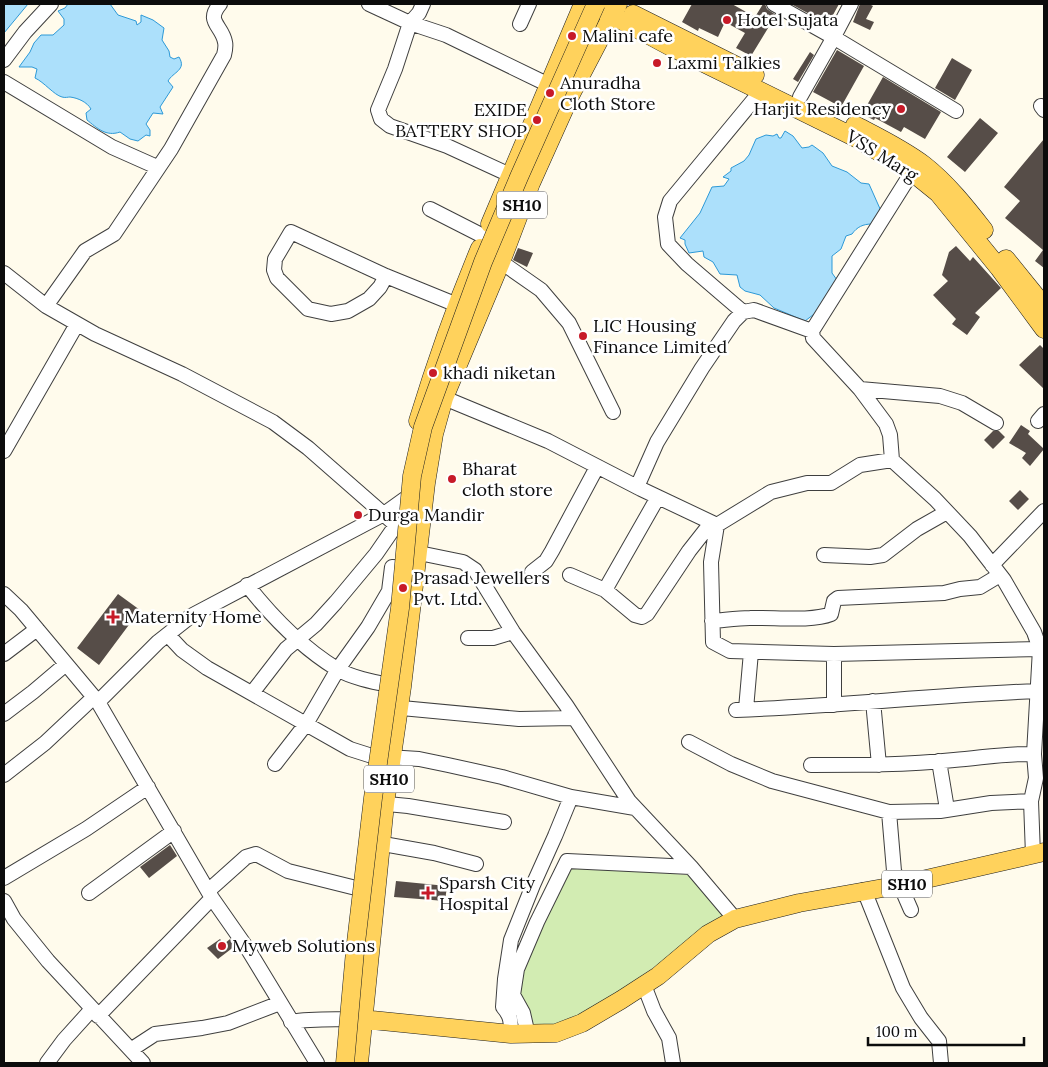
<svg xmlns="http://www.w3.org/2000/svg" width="1048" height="1067" viewBox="0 0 1048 1067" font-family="Lora,serif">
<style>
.green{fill:#d2ecb2}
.water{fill:#ace0fb;stroke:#2d99d7}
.building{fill:#564d48}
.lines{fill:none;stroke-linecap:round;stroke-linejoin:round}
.minor-casing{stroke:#3f3f3f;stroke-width:16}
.major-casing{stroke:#1d1d1d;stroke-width:19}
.minor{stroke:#fff;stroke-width:14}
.major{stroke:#ffd25c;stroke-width:18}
.major-bridge-casing{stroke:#1d1d1d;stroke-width:19;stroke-linecap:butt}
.major-bridge{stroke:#ffd25c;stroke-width:18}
.poi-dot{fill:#c71a28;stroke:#fff;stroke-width:2}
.labels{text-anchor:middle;stroke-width:5;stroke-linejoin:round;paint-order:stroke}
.shield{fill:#fff;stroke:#555;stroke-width:1}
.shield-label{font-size:16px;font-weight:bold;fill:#0c0c0c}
.poi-label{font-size:18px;fill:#0c0c0c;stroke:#fff;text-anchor:start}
.street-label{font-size:18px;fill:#0c0c0c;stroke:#fff}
</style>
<rect width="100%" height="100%" fill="#fffbec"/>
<path class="green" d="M569,867L690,875L726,917L572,1024H530L519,992L524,968Z"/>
<path class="water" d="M4,4H28L4,33Z
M68,4H110L118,15L136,21L137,25L141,22V15L153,20L164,28L162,40L169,51L170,57L174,59L179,57C187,70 173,72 168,81L173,87L160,107L163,114L153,113L146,124L150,130V136L146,135L138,141L130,139L120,132C106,137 97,128 87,120L86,113L91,109C87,102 78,98 70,97C68,97 65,98 62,97C54,95 44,82 35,78L37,69L32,67H19L30,52L34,43L41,35H53L64,25V19L58,11L65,8Z
M785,131L793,136L802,148L809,147L812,145L823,153L832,166L847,172L861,183L869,184L881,211L872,224C863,224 857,227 852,234L846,236L841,249L832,256V273L837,280L830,302L805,321L774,308L760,295L745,291L740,287L737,275L720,274L713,262L704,257L703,251L689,253L685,244V240L680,238L700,213L712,187L724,186L729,179L723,177L731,171V168L744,161L749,155L756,139L766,135L773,136L777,134L779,138H781Z"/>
<path class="building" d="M692,4H732L755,17L763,4H765L767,9L776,15L751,56L736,48L745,33L725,22L718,37L699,28L698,31L682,22Z
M791,4H839L828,24Z
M860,4H869L873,6L866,19L874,22L870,30L853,22Z
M837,50L864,66L841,107L813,92Z
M810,52L814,55L798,82L793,79Z
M952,58L972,70L955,100L935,88Z
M883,77L941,112L925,139L904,127L901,132L875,118L874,120L862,114Z
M980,118L998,133L965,172L947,157Z
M1044,139V268L1035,261L1043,250L1005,218L1020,201L1004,187Z
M956,246L970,261L973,257L1001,288L975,313L980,317L967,335L952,324L956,319L933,295L948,281L942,275L949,252Z
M518,248L533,253L527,267L513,260Z
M1040,345L1044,349V389L1019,365Z
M1021,425L1030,431L1028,434L1044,449L1030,466L1022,458L1026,453L1009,443Z
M993,431H999L1005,437L993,449L984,440Z
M1020,490L1029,499L1018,510L1009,501Z
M118,594L140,610L99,665L77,648Z
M170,845L177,856L149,878L140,867Z
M396,881L447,886L445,901L394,897Z
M220,939L224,944L230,939L235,946L218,959L207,948Z"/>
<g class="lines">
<g class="minor-casing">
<path id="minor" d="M369,4L410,23L446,35L549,85
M423,4L419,13L410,23L395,69L378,110L381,119L390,126L447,146L510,175
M774,4L833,37L956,111
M520,24L529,4
M4,60L25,32L51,4
M4,82L112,147L157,167
M800,97L830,44L851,4
M1041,106L1044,110
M430,209L485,237
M501,262L541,290L569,323L613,412
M4,273L46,306L95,334L182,374L273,422L308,448L396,525L413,536
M386,276L380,287L369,299L348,311L331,314L308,309L277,278L274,270L275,259L291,232L386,276L467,309
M46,306L85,251L114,234L171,149L224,55C225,51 226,46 225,42C222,25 205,22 220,4
M743,312L687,264L668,244L665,217L670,201L761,91
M860,389L940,396L962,403L996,423
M437,395L548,441L641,489L717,525
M1038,421L1044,414
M4,451L77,324
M892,460L890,435L886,424L860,389L813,338L812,331L912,172
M637,487L657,442L702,368L734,321L743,312L754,310L812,331
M419,553L463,562L475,570L513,632L566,705L629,801L691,867L735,919
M824,555L870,557L883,555L917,529L947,512
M992,565L1044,511
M532,572L546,561L552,551L597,467
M570,575L605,590L635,615L642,617L647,614L689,551L711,523
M247,585C273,618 301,647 337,669C354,679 380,683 399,687
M605,590L658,497
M4,594L21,610L98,702L212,898L249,951L317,1063
M712,621C725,620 738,618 750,618C773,617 811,622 831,614L834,601L838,598L944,593L960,589L980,587L1000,575
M168,635L182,650L207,668L350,749L372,756L419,759L448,765L502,777L571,797L555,836L533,885L511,940L505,979L503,1007C511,1016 511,1022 511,1034
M468,638H493L513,632
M4,654L37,629
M834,654V705
M252,693L286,649L316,624L336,602L376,554L396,525
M873,701L879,765
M98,702L158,642L191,616L384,514L416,491
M391,707L519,719L574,718
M746,709L751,652
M736,710C837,706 937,695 1037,691L1044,695
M4,714L33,692L66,664
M689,742L731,764L772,781L889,812L940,811L991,803L1031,801
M939,761L947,809
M275,764L306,724L338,669L368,627L389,591L392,567L413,568
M811,765C859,765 906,765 954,760C981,758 1006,753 1034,754
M4,775L45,743L94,697
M571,797L635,808
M377,803L408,806L504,822
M889,812L894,871L911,910
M372,842L434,853L476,864
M1033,855L1031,801L1036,778L1034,754L1040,649L1034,632L1004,580L970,536L935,499L892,460L860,465L831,483H807L771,492L717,525L711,562L713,642L730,651L834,654L1040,649
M4,878L86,829L148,787
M864,890L903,988L921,1018L939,1041L941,1063
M208,891L246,857L256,854L288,871L372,892
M89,893L174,831
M4,901L14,919L48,961L143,1063
M644,985L654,1011L669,1038L673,1063
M98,1016L212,898
M291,1022C313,1018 336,1020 358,1019
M528,1035L523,1013L513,995L517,969L537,922L567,861L691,867
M132,1049L155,1034L202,1028L228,1023L280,1003
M47,1063L64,1040L92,1009"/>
</g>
<g class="major-casing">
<path id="major" d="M602,10L671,47L856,138L912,172L938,193L999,268L1044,329
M633,14L755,75
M855,125C878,137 903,149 924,165C947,183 966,207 984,230
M490,224L583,4
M1006,259L1044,306
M418,421C436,362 456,305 480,248
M362,1019L511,1034L556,1033L582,1023L621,1000L658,976L708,934L735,919L799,903L900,885L1044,852
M359,1063L385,804L402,687L426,483L434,434L444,398L501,262L531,183L571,94L618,4"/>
</g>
<use href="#minor" class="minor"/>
<use href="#major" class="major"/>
<g class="major-bridge-casing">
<path id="major-bridge" d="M345,1063L355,951L373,798L400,608L412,476L423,427L483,262L519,177L596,4"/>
</g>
<use href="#major-bridge" class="major-bridge"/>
</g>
<g class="poi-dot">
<circle cx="727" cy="20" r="5"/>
<circle cx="572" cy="36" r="5"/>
<circle cx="657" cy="63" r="5"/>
<circle cx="550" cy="93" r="5"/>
<circle cx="901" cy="109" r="5"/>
<circle cx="537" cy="120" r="5"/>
<circle cx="583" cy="336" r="5"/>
<circle cx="433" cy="373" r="5"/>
<circle cx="452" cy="479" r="5"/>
<circle cx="358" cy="515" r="5"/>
<circle cx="403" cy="588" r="5"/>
<path d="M110.5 609.5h5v5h5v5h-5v5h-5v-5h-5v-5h5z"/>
<path d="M425.5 885.5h5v5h5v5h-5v5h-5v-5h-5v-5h5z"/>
<circle cx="222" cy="946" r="5"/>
</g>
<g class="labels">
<g class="shield">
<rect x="497" y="191.5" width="50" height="27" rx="4"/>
<rect x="364" y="765.5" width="50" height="27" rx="4"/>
<rect x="882" y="870.5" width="50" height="27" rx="4"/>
</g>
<g class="shield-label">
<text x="522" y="211">SH10</text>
<text x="389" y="785">SH10</text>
<text x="907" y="890">SH10</text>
</g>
<g class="poi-label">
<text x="737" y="26">Hotel Sujata</text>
<text x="582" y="42">Malini cafe</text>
<text x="667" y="69">Laxmi Talkies</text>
<text x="560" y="89">Anuradha<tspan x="560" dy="21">Cloth Store</tspan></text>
<text x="891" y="115" text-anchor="end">Harjit Residency</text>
<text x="527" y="116" text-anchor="end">EXIDE<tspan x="527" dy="21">BATTERY SHOP</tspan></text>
<text x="593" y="332">LIC Housing<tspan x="593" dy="21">Finance Limited</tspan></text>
<text x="443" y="379">khadi niketan</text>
<text x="462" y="475">Bharat<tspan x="462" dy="21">cloth store</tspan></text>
<text x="368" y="521">Durga Mandir</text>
<text x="413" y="584">Prasad Jewellers<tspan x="413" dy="21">Pvt. Ltd.</tspan></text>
<text x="124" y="623">Maternity Home</text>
<text x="439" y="889">Sparsh City<tspan x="439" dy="21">Hospital</tspan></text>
<text x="232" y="952">Myweb Solutions</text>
</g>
<g class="street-label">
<text transform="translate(882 156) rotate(32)" y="6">VSS Marg</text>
</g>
</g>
<rect width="1048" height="1067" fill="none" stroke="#0c0c0c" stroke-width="10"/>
<path d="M868 1037v8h156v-8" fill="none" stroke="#0c0c0c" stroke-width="2.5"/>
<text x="876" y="1037" font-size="15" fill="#0c0c0c" stroke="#ffffff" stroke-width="4" paint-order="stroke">100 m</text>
</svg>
